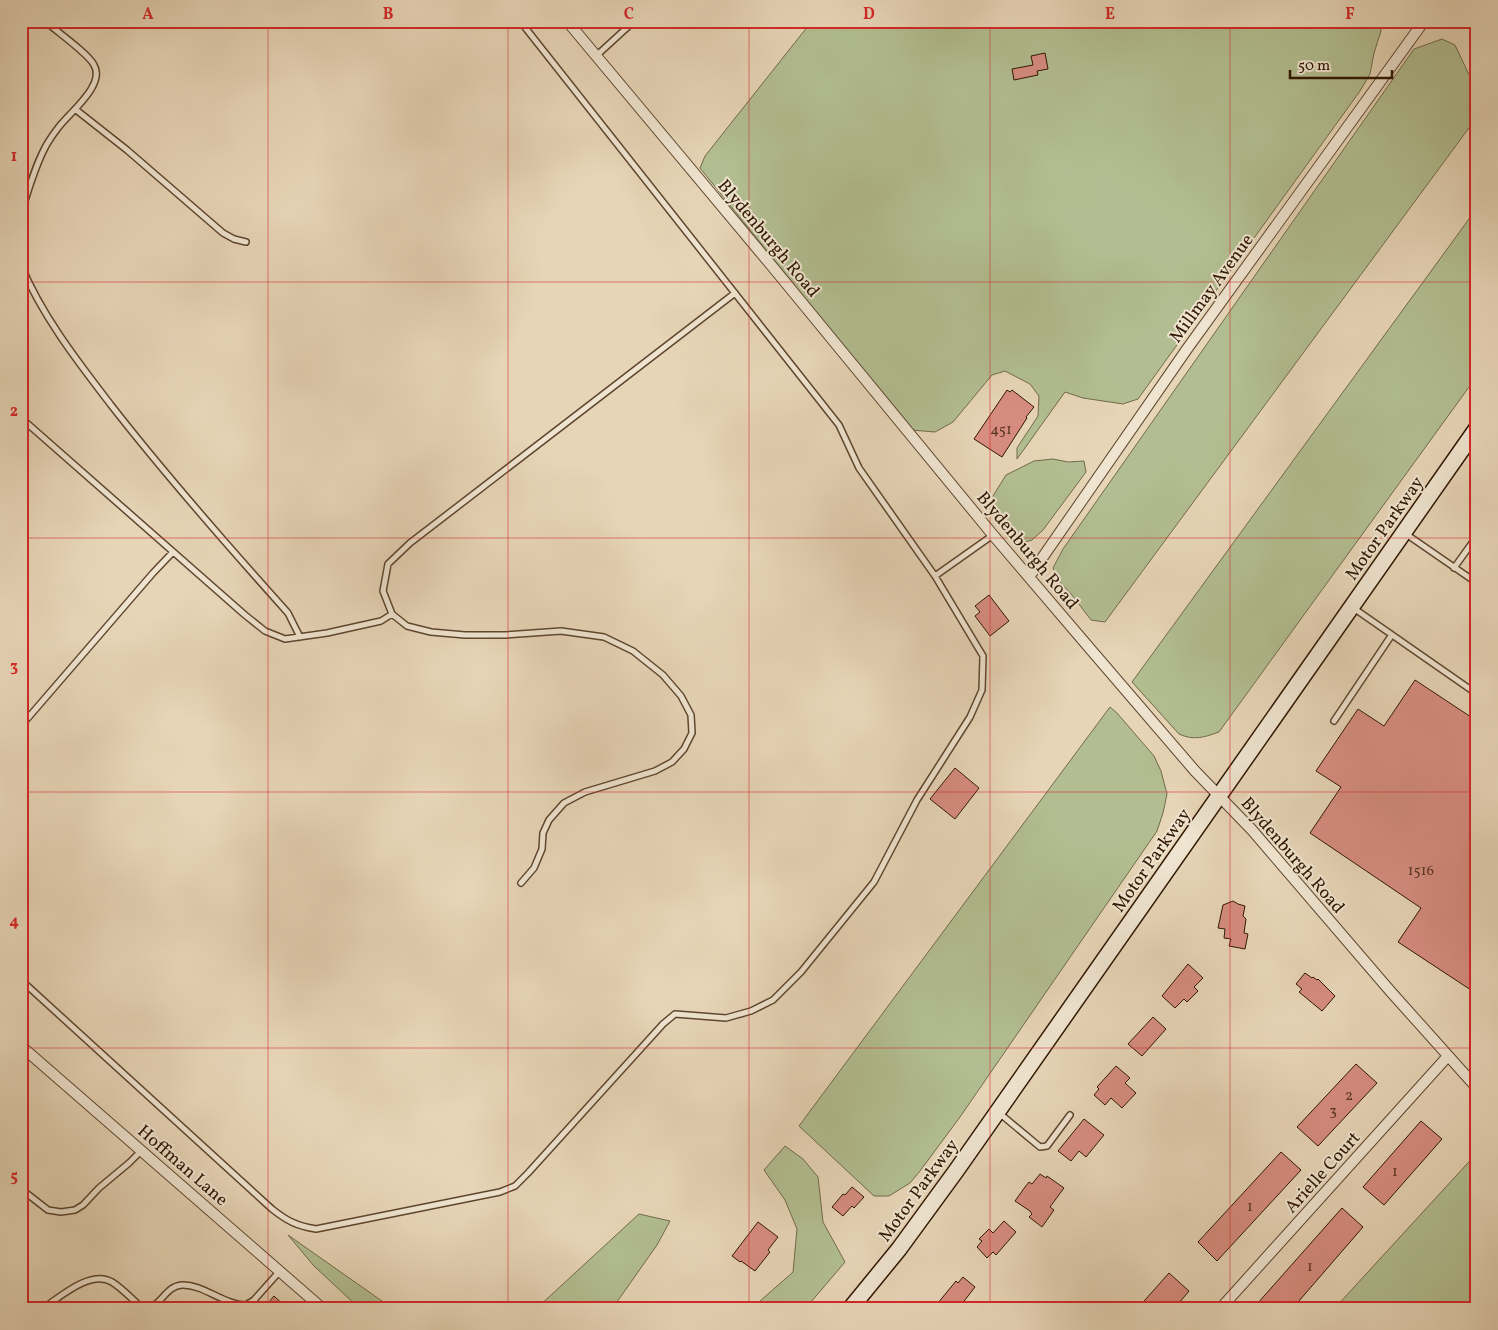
<svg xmlns="http://www.w3.org/2000/svg" width="1498" height="1330" viewBox="0 0 1498 1330" font-family="Vollkorn,serif">
<style>
.green{fill:#b2be91;stroke:#716a49}
.building{fill:#d78d80;stroke:#301701}
.lines{fill:none;stroke-linecap:round;stroke-linejoin:round}
.lane-casing{stroke:#5e462e;stroke-width:8}
.street-casing{stroke:#5e462e;stroke-width:12}
.secondary-casing{stroke:#301701;stroke-width:18}
.lane{stroke:#efe4d0;stroke-width:5}
.street{stroke:#efe4d0;stroke-width:10}
.secondary{stroke:#efe4d0;stroke-width:15}
.grid{fill:none;stroke:#d62828;stroke-width:1;stroke-opacity:0.55}
.labels{text-anchor:middle;stroke-width:4;stroke-linejoin:round;paint-order:stroke}
.number-label{font-size:15px;fill:#5a3421}
.street-label{font-size:18px;fill:#301701;stroke:#efe4d0}
.neatline{fill:none;stroke:#d62828;stroke-width:2}
.grid-label{font-size:16px;text-anchor:middle;font-weight:bold;fill:#d62828}
</style>
<rect width="100%" height="100%" fill="#e7d5b7"/>
<filter id="stains"><feTurbulence type="fractalNoise" baseFrequency=".004" numOctaves="4"/><feColorMatrix values="0 0 0 0 .2 0 0 0 0 .09 0 0 0 0 .02 0 0 0 .5 -.17"/></filter>
<radialGradient id="worn" r=".72"><stop offset=".6" stop-color="#630" stop-opacity="0"/><stop offset="1" stop-color="#630" stop-opacity=".3"/></radialGradient>
<path class="green" d="M812,21H1380L1381,31L1374,53L1370,74L1360,91L1138,399L1123,404L1083,398L1065,392L1017,459V448L1038,416L1039,396L1030,384L1005,371L992,375L953,422L935,432L911,430L700,168L705,156Z
M1442,39L1455,45L1471,79L1477,83V117L1105,622L1091,620L1072,595L1059,581L1053,568L1063,549L1414,49Z
M1477,208V376L1219,732C1205,737 1194,741 1179,734L1132,682Z
M1053,459L1068,462L1084,461L1086,472L1043,530L1032,540L1025,542L995,510L993,496L1006,475L1034,461Z
M1110,707L1117,713L1154,756L1161,771L1167,794L1163,813L1157,831L960,1117L920,1171L910,1183L889,1196H874L799,1126Z
M785,1146L803,1159L818,1177L823,1222L845,1262L805,1309H751L793,1272L797,1229L785,1200L764,1170Z
M1477,1153V1309H1334Z
M639,1214L670,1221L657,1245L612,1309H533L537,1308Z
M288,1235L389,1306L404,1309H360L314,1266Z"/>
<path class="building" d="M1045,53L1048,69L1037,71L1038,75L1014,80L1012,69L1033,65L1031,56Z
M1007,390L1010,392L1012,390L1034,407L1026,417L1027,418L1002,457L974,439Z
M989,595L1009,621L990,636L975,616L980,612L975,606Z
M1415,680L1477,721V994L1398,942L1421,908L1310,833L1341,787L1316,771L1358,709L1384,726Z
M955,768L979,788L955,819L930,799Z
M1233,901L1238,904L1245,906L1243,916L1246,919L1244,933L1248,934L1245,949L1229,946L1231,939L1224,938L1225,929L1218,928L1223,905Z
M1188,964L1203,978L1194,987L1198,991L1187,1002L1184,999L1175,1008L1162,996Z
M1305,973L1312,978L1313,977L1317,980L1318,979L1335,996L1322,1011L1299,992L1302,989L1296,984Z
M1153,1017L1166,1029L1142,1056L1128,1044Z
M1356,1064L1377,1083L1318,1146L1297,1127Z
M1116,1066L1130,1078L1125,1083L1136,1093L1122,1108L1111,1098L1105,1105L1094,1095L1099,1089L1097,1087Z
M1084,1119L1104,1135L1086,1157L1079,1151L1071,1161L1058,1151Z
M1421,1121L1442,1139L1384,1205L1363,1187Z
M1281,1152L1301,1170L1217,1261L1198,1242Z
M1040,1174L1046,1178L1047,1176L1064,1188L1050,1207L1054,1210L1042,1227L1029,1217L1032,1214L1030,1211L1015,1201L1025,1187L1029,1182L1032,1184Z
M852,1187L864,1197L854,1208L852,1206L843,1216L832,1207L843,1194L845,1195Z
M1342,1208L1363,1227L1292,1309H1263L1257,1304Z
M1004,1221L1016,1232L996,1255L993,1252L987,1258L977,1247L982,1241L979,1239L989,1229L993,1233Z
M758,1222L778,1237L768,1250L770,1252L755,1271L741,1261L740,1262L732,1256Z
M1169,1273L1189,1291L1174,1309H1137Z
M963,1277L975,1287L958,1309H933L956,1281L958,1283Z
M274,1296L288,1309H263Z"/>
<g class="lines">
<g class="lane-casing">
<path id="lane" d="M596,56L631,24L632,21
M75,109L127,150L223,233L234,239L246,242
M21,213C29,189 35,165 47,144C50,139 54,133 58,128C69,113 106,85 94,65C89,54 56,31 45,21
M21,265C42,316 78,362 111,405C167,477 227,545 288,613L300,637
M21,418L245,615L265,631L285,639L327,633L381,621L392,614L407,626L431,632L465,635H505L561,631L604,637L633,651L663,675L681,696L691,715L692,733L684,749L672,762L655,771L585,792L564,803L549,820L543,833L542,849L534,868L521,883
M1406,534L1477,583
M1454,568L1477,536
M935,576L993,535
M1352,607L1477,694
M392,614L383,591L388,564L410,543L735,293
M1477,636L1475,639L1477,640
M1334,721L1391,636
M21,726L153,573L173,552
M21,980L272,1209C287,1221 297,1226 316,1229L500,1192L515,1186L528,1173L663,1024L675,1014L726,1018L751,1011L773,1000L801,972L874,882L917,800L970,717L982,690L983,656L935,576L859,468L839,425L520,21
M998,1112L1040,1147L1047,1146L1070,1115
M21,1189L48,1210L61,1212L75,1210L83,1205L99,1188L129,1163L141,1151
M42,1309C60,1297 91,1269 112,1282C123,1289 132,1299 142,1308C160,1311 164,1286 182,1285C203,1284 224,1305 246,1305L254,1300L279,1272"/>
</g>
<g class="street-casing">
<path id="street" d="M567,21L771,265L993,535L1092,651L1195,771L1252,830L1391,992L1477,1088
M1029,577L1187,349L1424,21
M21,1046L323,1309
M1220,1309L1448,1056"/>
</g>
<g class="secondary-casing">
<path id="secondary" d="M850,1309L899,1249L956,1171L1477,428"/>
</g>
<use href="#lane" class="lane"/>
<use href="#street" class="street"/>
<use href="#secondary" class="secondary"/>
</g>
<path class="grid" d="M268,21V1309M508,21V1309M749,21V1309M990,21V1309M1230,21V1309M21,282H1477M21,538H1477M21,792H1477M21,1048H1477"/>
<g class="labels">
<g class="number-label">
<text x="1001" y="434">451</text>
<text x="1421" y="875">1516</text>
<text x="1349" y="1100">2</text>
<text x="1333" y="1115">3</text>
<text x="1395" y="1176">1</text>
<text x="1250" y="1211">1</text>
<text x="1310" y="1271">1</text>
</g>
<g class="street-label">
<text transform="translate(769 238) rotate(50)" y="6">Blydenburgh Road</text>
<text transform="translate(1211 288) rotate(-54)" y="6">Millmay Avenue</text>
<text transform="translate(1384 528) rotate(-55)" y="6">Motor Parkway</text>
<text transform="translate(1028 550) rotate(50)" y="6">Blydenburgh Road</text>
<text transform="translate(1293 855) rotate(49)" y="6">Blydenburgh Road</text>
<text transform="translate(1151 860) rotate(-55)" y="6">Motor Parkway</text>
<text transform="translate(183 1165) rotate(41)" y="6">Hoffman Lane</text>
<text transform="translate(1322 1172) rotate(-48)" y="6">Arielle Court</text>
<text transform="translate(918 1190) rotate(-54)" y="6">Motor Parkway</text>
</g>
</g>
<rect width="1498" height="1330" fill="none" stroke="#e7d5b7" stroke-width="55"/>
<path d="M1290 70v8h102v-8" fill="none" stroke="#301701" stroke-width="2.5"/>
<text x="1298" y="70" font-size="15" fill="#301701" stroke="#efe4d0" stroke-width="4" paint-order="stroke">50 m</text>
<rect x="28" y="28" width="1442" height="1274" class="neatline"/>
<g class="grid-label">
<text x="148" y="19">A</text>
<text x="388" y="19">B</text>
<text x="629" y="19">C</text>
<text x="869" y="19">D</text>
<text x="1110" y="19">E</text>
<text x="1350" y="19">F</text>
<text x="14" y="161">1</text>
<text x="14" y="416">2</text>
<text x="14" y="671">3</text>
<text x="14" y="926">4</text>
<text x="14" y="1181">5</text>
</g>
<rect width="100%" height="100%" filter="url(#stains)"/>
<rect width="100%" height="100%" fill="url(#worn)"/>
</svg>
